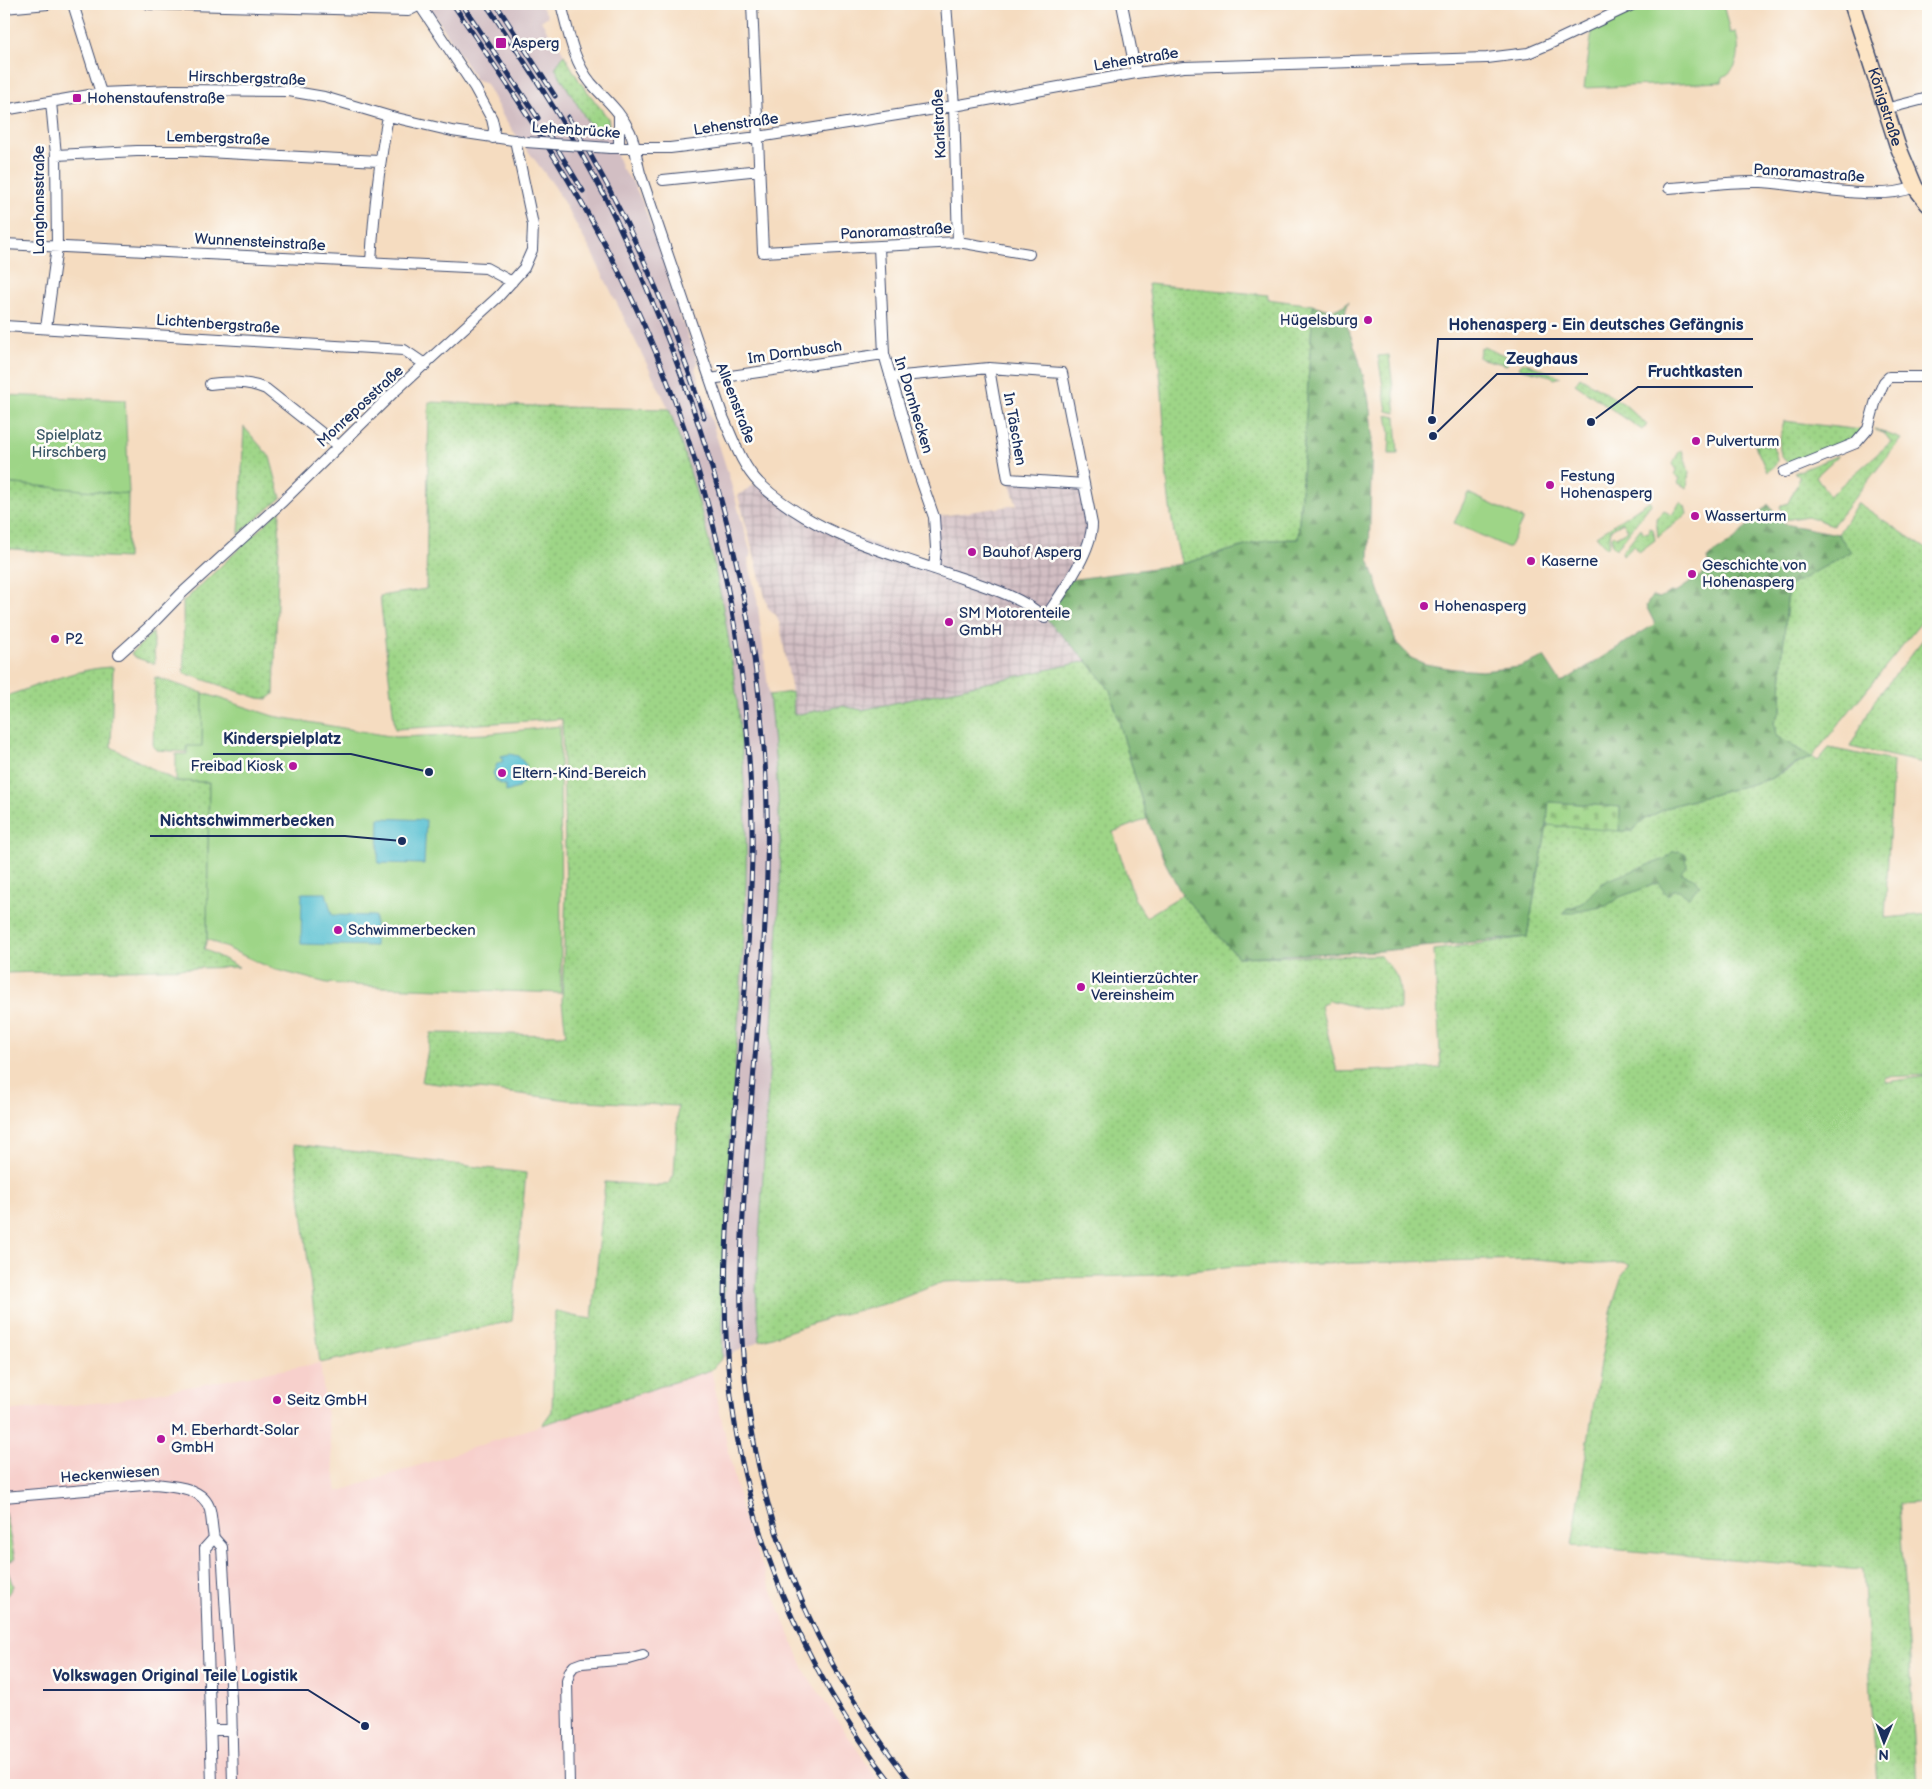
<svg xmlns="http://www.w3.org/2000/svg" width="1932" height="1789" viewBox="0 0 1932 1789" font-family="'Balsamiq Sans',sans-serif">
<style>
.built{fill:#f7d0cc}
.industrial{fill:url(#industrial-grid)}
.railway{fill:#d2bec3}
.grass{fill:url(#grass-dots);stroke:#5c8272}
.forest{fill:url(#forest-firs);stroke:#4c7269}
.cemetery{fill:url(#cemetery-stones);stroke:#5c8272}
.park{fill:#9ed587;stroke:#5c8272}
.water{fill:#55bfd1;stroke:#387798}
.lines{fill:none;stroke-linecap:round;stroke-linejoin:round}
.minor-casing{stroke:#3c496d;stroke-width:12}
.secondary-casing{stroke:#3c496d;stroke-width:18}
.minor{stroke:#fff;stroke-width:10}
.secondary{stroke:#fde5c5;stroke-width:15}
.rail-casing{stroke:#1b2f5e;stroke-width:5}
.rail{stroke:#fdfcf7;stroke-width:3;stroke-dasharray:9;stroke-linecap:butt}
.minor-bridge-casing{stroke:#3c496d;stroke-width:12;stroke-linecap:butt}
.minor-bridge{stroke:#fff;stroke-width:10}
.poi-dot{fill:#b5179e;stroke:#fdfcf7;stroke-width:2}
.labels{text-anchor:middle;stroke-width:5;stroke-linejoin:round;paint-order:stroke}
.poi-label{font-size:15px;fill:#1b2f5e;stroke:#fdfcf7;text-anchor:start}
.street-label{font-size:15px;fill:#1b2f5e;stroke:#fdfcf7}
.park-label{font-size:15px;fill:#3c5868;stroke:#fdfcf7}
.leader{fill:none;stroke:#1b2f5e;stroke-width:2}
.callout-dot{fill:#1b2f5e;stroke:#fdfcf7;stroke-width:2}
.callout-label{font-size:16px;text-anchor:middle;font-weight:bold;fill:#1b2f5e;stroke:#fdfcf7;stroke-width:5;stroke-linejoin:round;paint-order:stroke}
</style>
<defs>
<pattern id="industrial-grid" width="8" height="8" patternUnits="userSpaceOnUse" patternTransform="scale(1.25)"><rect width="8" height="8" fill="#d2bec3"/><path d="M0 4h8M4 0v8" fill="none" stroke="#aa9ba2"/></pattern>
<pattern id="grass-dots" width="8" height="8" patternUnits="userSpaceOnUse" patternTransform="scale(1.25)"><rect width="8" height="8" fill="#9ed587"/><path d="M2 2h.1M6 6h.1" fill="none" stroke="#88b777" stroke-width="1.8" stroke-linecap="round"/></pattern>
<pattern id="forest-firs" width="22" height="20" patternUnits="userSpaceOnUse" patternTransform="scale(1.25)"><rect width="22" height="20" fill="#7eb674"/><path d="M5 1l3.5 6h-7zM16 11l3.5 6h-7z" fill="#669462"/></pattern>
<pattern id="cemetery-stones" width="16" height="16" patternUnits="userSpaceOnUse" patternTransform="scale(1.25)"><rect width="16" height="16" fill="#9ed587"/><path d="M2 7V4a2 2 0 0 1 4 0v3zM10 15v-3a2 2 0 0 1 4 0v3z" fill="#88b777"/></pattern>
</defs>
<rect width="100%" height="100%" fill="#fdfcf7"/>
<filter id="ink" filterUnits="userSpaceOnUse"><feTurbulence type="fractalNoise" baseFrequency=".02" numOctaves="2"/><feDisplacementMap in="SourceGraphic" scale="10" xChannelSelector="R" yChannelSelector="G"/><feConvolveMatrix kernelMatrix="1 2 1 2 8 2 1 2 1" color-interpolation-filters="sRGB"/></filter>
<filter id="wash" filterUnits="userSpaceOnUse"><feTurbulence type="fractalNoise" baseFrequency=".0096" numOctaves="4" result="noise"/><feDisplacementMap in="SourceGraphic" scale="20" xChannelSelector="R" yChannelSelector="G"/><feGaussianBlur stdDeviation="1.12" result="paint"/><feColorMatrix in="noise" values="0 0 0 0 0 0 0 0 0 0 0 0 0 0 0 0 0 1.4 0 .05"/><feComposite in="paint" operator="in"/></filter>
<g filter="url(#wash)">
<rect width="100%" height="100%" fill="#f5dcc0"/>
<path class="built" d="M320,1363L337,1492L711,1370L744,1521L805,1672L881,1785H4V1411L106,1402Z"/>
<path class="industrial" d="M1008,479L1084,484L1092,531L1045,617L1087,661L862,710L842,706L794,715L792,692L780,625L776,615L768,608L738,495L758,482L798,513L934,569V517L1017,505Z"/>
<path class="railway" d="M428,4H540L548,16L541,21L554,41L556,40L580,82L608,118L610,123L608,130L622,169L632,181L642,201L661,254L675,303L698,362L695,369L727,470L751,554L748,560L757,599L769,695L780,807L782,849L780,894L756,1291L760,1341L722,1358L724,1278L732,1110L743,958L737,699L725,617L709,537L684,450L669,409L592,253L555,187L505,120L486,84L476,80Z"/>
<path class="grass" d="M564,55L580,82L608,118L609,127L606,133L597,137L555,68Z
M1148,284L1268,295L1267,299L1313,305L1298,539L1266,540L1182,564C1165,510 1166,450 1162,393C1159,357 1153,320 1148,284Z
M1483,347L1507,356V365L1479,358L1480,348Z
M1389,355L1396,413L1387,411L1378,356Z
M1523,362L1561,377L1554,379L1551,376L1519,368Z
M1580,377L1624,404L1647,425L1642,430L1575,384Z
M429,402L560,407L669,409C723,555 749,725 746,882C744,957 737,1032 732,1108C726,1191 724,1274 722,1358L711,1370L542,1425L552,1411L555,1311L573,1316L592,1319L605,1182L661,1186L669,1183L674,1175L678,1106L569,1100L422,1082L431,1033L566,1035L562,1002L566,890L562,719L395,729L380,596L426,589Z
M1387,415L1396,417L1398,454H1389L1390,432Z
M1784,421L1862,430L1854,438L1795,463H1788C1774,453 1781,435 1784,421Z
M244,427L270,457L281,498L239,534Z
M1875,429L1901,439L1833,525L1807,516L1785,520L1780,506L1788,503L1799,480V476L1794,473L1839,455L1816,476L1829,496L1891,442L1885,434L1874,430Z
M1754,443L1773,446C1778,461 1780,463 1767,472Z
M1682,450L1689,472L1687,488L1678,483L1680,478L1674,475L1676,470L1672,464L1679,452Z
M4,483L128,494L127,558L85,556L4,548Z
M1649,501H1651V504L1616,549L1612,544V537L1614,535L1616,537L1628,530L1623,522L1611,529L1609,544L1607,548L1596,536Z
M1680,502L1685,506L1687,514L1658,537L1656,518L1664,511L1672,515Z
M1858,503L1928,550V614L1812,757L1818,761L1829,748L1893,761L1885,918L1928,914V1075L1884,1077L1886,1082L1928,1076V1502L1899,1504L1917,1785H1877L1863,1570L1572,1546L1600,1363L1613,1304L1622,1275L1630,1265L1620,1263L1599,1264L1535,1259L1484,1260L1234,1266L1156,1275L943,1282L892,1302L835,1316L760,1341L756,1291L780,894C782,827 776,762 769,695L792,692L794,715L842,706L862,710L1087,661L1110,690L1147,819L1113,832L1134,898L1146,917L1182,895L1238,957L1379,955C1401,979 1400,978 1400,1010L1361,1008L1329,1000L1321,1006L1337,1072L1441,1068L1434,950L1527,937L1547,825L1632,831L1643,820L1671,806L1770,779L1811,757L1776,736L1774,722L1781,711L1782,662L1788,586L1851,552L1838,534Z
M280,510L274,694L268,699L258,698L184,673L183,602Z
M1641,528L1643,532L1646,533L1649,532L1650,528L1653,529L1655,540L1639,552L1634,545L1623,555L1622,552Z
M153,632L155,664L137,658L131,654Z
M1928,633V764L1850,747L1875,700Z
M113,667L111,747L176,781L209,782L207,939L204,949L239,967L4,973V704L9,695C43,684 77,668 113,667Z
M155,677L203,693L202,747L187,746V752L156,750L153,747Z
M294,1144L526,1173L512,1321L320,1363Z
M4,1509L15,1559L5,1563L13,1586L8,1594L4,1597Z"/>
<path class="forest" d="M1349,301L1346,308L1345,320L1358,356L1368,395L1370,410L1372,434L1369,559L1396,642L1411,658L1425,664L1455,669L1482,671L1519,667L1544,657L1561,683L1655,624L1646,606L1652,596L1659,598L1671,592L1675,593L1710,569L1707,558L1734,540L1768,504L1784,524L1838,534L1851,552L1788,587L1782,662L1781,711L1774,722L1776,736L1811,757L1788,768L1770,779L1671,806L1643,820L1632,831H1619L1620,807L1549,802L1547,825L1527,937L1380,951L1238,957L1182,895L1164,860L1147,819L1110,690L1087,661L1045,618L1069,580L1182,564L1266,540L1298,539L1313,305C1330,310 1334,313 1349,301Z
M1680,851L1686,854L1687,866L1681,873L1696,879L1700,885L1689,897L1679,890H1673L1670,894H1666L1658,883L1620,897L1606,906L1571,913H1563L1565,910L1582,903L1600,885L1610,879L1665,859L1672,852Z"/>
<path class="cemetery" d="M1549,802L1620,807L1619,831L1547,825Z"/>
<path class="park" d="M1648,4H1723L1730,33L1736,32C1740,49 1741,68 1723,77L1722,82L1584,88L1592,31Z
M4,395L125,400L129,494L4,483Z
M1468,493L1523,519L1509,548L1454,523Z
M203,693L273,716L395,737L486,734L560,726L561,993L381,987L327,983L273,969L207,939L209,782L176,781V754H187V746H202Z"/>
<path class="water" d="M510,754L518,756L527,766L510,774L524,781L518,788L506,792V786L497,782L493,773L497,764L503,761L501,756Z
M379,818L426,820L424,864L378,863Z
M302,893H326L332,915L375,916V946L301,944Z"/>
</g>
<g filter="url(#ink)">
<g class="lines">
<g class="minor-casing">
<path id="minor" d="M73,4L101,93
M149,4L408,11L420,5
M419,4L475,88L492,119L494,128L493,138
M561,4C568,30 573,61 591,83C605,99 621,112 630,132C636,145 636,159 640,173L723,417C733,439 742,466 759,483C815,536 893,554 964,579C991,588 1023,598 1045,618C1061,594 1092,552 1092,524L1062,373L989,368L891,377
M752,4L763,252L958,242L1029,254
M946,4L954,106L958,242
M1122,4L1136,73
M4,8L48,4
M1885,109L1928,98
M4,110L101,93L173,90L289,91L324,97L388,116L452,131L520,141
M619,114V148
M610,148H670L758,137L954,106L1136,73L1184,67L1487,58L1528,53L1547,45L1634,4
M56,155L137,151H188L379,161
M663,180L760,170
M1669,188C1699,186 1731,181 1760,182C1805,184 1875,203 1915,187
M4,244L486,268L512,282
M879,247L884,354L919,474L934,517L936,548L934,569
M371,262C374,212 379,164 388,116
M4,326L404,350L426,365
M46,328L57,247L56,155L51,102
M989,368L1008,479L1084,484
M710,379L884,354
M210,384C231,382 247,381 266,389L338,446
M1784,472L1856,443L1868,429L1876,400L1884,382L1889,377H1928
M119,654L149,627L181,594L283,501L395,391L498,297L524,268L532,250L533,225L515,140
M4,1497L155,1484C174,1486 204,1487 210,1510C212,1519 212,1529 214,1538
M214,1538L222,1547L231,1700L233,1785
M210,1730H232
M212,1785L205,1548L214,1538
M569,1785L567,1681L570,1671L574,1666L582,1663L629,1659L643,1655"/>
</g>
<g class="secondary-casing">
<g id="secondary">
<path id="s1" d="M1852,4L1897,144L1915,187L1928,204"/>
</g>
</g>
<use href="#minor" class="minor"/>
<use href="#secondary" class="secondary"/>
<g class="rail-casing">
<path id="rail" d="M453,4C504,80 557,155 600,236C678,379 729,542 745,705C749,755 753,806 752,856C750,941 742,1027 735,1112C729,1200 720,1289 729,1377C743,1526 801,1667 893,1785
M462,4L538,118
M486,4C525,62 563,119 596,180C617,219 635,260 652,301C713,445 752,591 764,748C778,921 745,1094 741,1267C736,1463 791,1631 913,1785
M496,4L555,96
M568,117C626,210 670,313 704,417
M549,135L583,191"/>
</g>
<use href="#rail" class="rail"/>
<g class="minor-bridge-casing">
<path id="minor-bridge" d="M526,142L610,148"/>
</g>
<use href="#minor-bridge" class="minor-bridge"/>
</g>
</g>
<g class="poi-dot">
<rect x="495" y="37" width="12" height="12" rx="2.5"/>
<rect x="72" y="93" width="10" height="10" rx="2.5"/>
<circle cx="1368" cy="320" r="5"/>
<circle cx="1696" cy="441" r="5"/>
<circle cx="1550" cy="485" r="5"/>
<circle cx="1695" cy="516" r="5"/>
<circle cx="972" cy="552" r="5"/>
<circle cx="1531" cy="561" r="5"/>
<circle cx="1692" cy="574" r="5"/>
<circle cx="1424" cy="606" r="5"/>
<circle cx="949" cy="622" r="5"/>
<circle cx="55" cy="639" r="5"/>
<circle cx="293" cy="766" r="5"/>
<circle cx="502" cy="773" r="5"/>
<circle cx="338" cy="930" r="5"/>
<circle cx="1081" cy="987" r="5"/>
<circle cx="277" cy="1400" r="5"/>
<circle cx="161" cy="1439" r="5"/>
</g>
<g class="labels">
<g class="poi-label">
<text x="512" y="48">Asperg</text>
<text x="87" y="103">Hohenstaufenstraße</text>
<text x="1358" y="325" text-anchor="end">Hügelsburg</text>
<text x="1706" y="446">Pulverturm</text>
<text x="1560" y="481">Festung<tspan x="1560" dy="17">Hohenasperg</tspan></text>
<text x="1705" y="521">Wasserturm</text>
<text x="982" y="557">Bauhof Asperg</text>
<text x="1541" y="566">Kaserne</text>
<text x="1702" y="570">Geschichte von<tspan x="1702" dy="17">Hohenasperg</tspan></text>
<text x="1434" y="611">Hohenasperg</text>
<text x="959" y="618">SM Motorenteile<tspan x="959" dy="17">GmbH</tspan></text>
<text x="65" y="644">P2</text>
<text x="283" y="771" text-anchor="end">Freibad Kiosk</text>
<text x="512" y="778">Eltern-Kind-Bereich</text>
<text x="348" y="935">Schwimmerbecken</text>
<text x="1091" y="983">Kleintierzüchter<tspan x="1091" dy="17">Vereinsheim</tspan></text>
<text x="287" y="1405">Seitz GmbH</text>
<text x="171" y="1435">M. Eberhardt-Solar<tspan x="171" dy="17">GmbH</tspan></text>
</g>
<g class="street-label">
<text transform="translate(1136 59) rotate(-9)" y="5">Lehenstraße</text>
<text transform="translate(247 78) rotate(2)" y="5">Hirschbergstraße</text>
<text dy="5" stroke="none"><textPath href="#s1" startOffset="108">Königstraße</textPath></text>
<text transform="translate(736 124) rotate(-8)" y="5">Lehenstraße</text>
<text transform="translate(939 124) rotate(-93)" y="5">Karlstraße</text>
<text transform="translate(576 130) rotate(4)" y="5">Lehenbrücke</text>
<text transform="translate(218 138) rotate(2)" y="5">Lembergstraße</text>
<text transform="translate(1809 173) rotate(4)" y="5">Panoramastraße</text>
<text transform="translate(39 200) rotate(-90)" y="5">Langhansstraße</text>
<text transform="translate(896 231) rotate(-3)" y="5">Panoramastraße</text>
<text transform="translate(260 242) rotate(3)" y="5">Wunnensteinstraße</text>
<text transform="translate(218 324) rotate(4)" y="5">Lichtenbergstraße</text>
<text transform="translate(795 352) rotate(-8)" y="5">Im Dornbusch</text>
<text transform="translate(736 403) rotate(69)" y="5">Alleenstraße</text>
<text transform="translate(914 405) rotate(73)" y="5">In Dornhecken</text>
<text transform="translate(360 406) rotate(-43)" y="5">Monreposstraße</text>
<text transform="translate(1015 429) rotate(80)" y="5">In Täschen</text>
<text transform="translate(110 1474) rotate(-4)" y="5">Heckenwiesen</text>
</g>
<g class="park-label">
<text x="69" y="440">Spielplatz<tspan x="69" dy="17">Hirschberg</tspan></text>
</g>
</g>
<path class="leader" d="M1432 420L1438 339H1753M1433 436L1497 374H1588M1591 422L1638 387H1753M429 772L351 754H213M402 841L345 836H150M365 1726L308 1690H43"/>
<g class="callout-dot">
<circle cx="1432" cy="420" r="5"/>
<circle cx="1433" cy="436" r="5"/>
<circle cx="1591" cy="422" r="5"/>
<circle cx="429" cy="772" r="5"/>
<circle cx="402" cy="841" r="5"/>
<circle cx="365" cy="1726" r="5"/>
</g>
<g class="callout-label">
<text x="1596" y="330">Hohenasperg - Ein deutsches Gefängnis</text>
<text x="1542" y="364">Zeughaus</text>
<text x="1695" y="377">Fruchtkasten</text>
<text x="282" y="744">Kinderspielplatz</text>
<text x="247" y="826">Nichtschwimmerbecken</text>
<text x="175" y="1681">Volkswagen Original Teile Logistik</text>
</g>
<rect width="1932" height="1789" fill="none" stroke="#fdfcf7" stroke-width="20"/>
<g transform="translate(1884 1742) rotate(181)" stroke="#fdfcf7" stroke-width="4" paint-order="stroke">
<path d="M0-4L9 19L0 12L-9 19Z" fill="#1b2f5e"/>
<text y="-8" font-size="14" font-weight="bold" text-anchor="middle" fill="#1b2f5e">N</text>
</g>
</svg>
